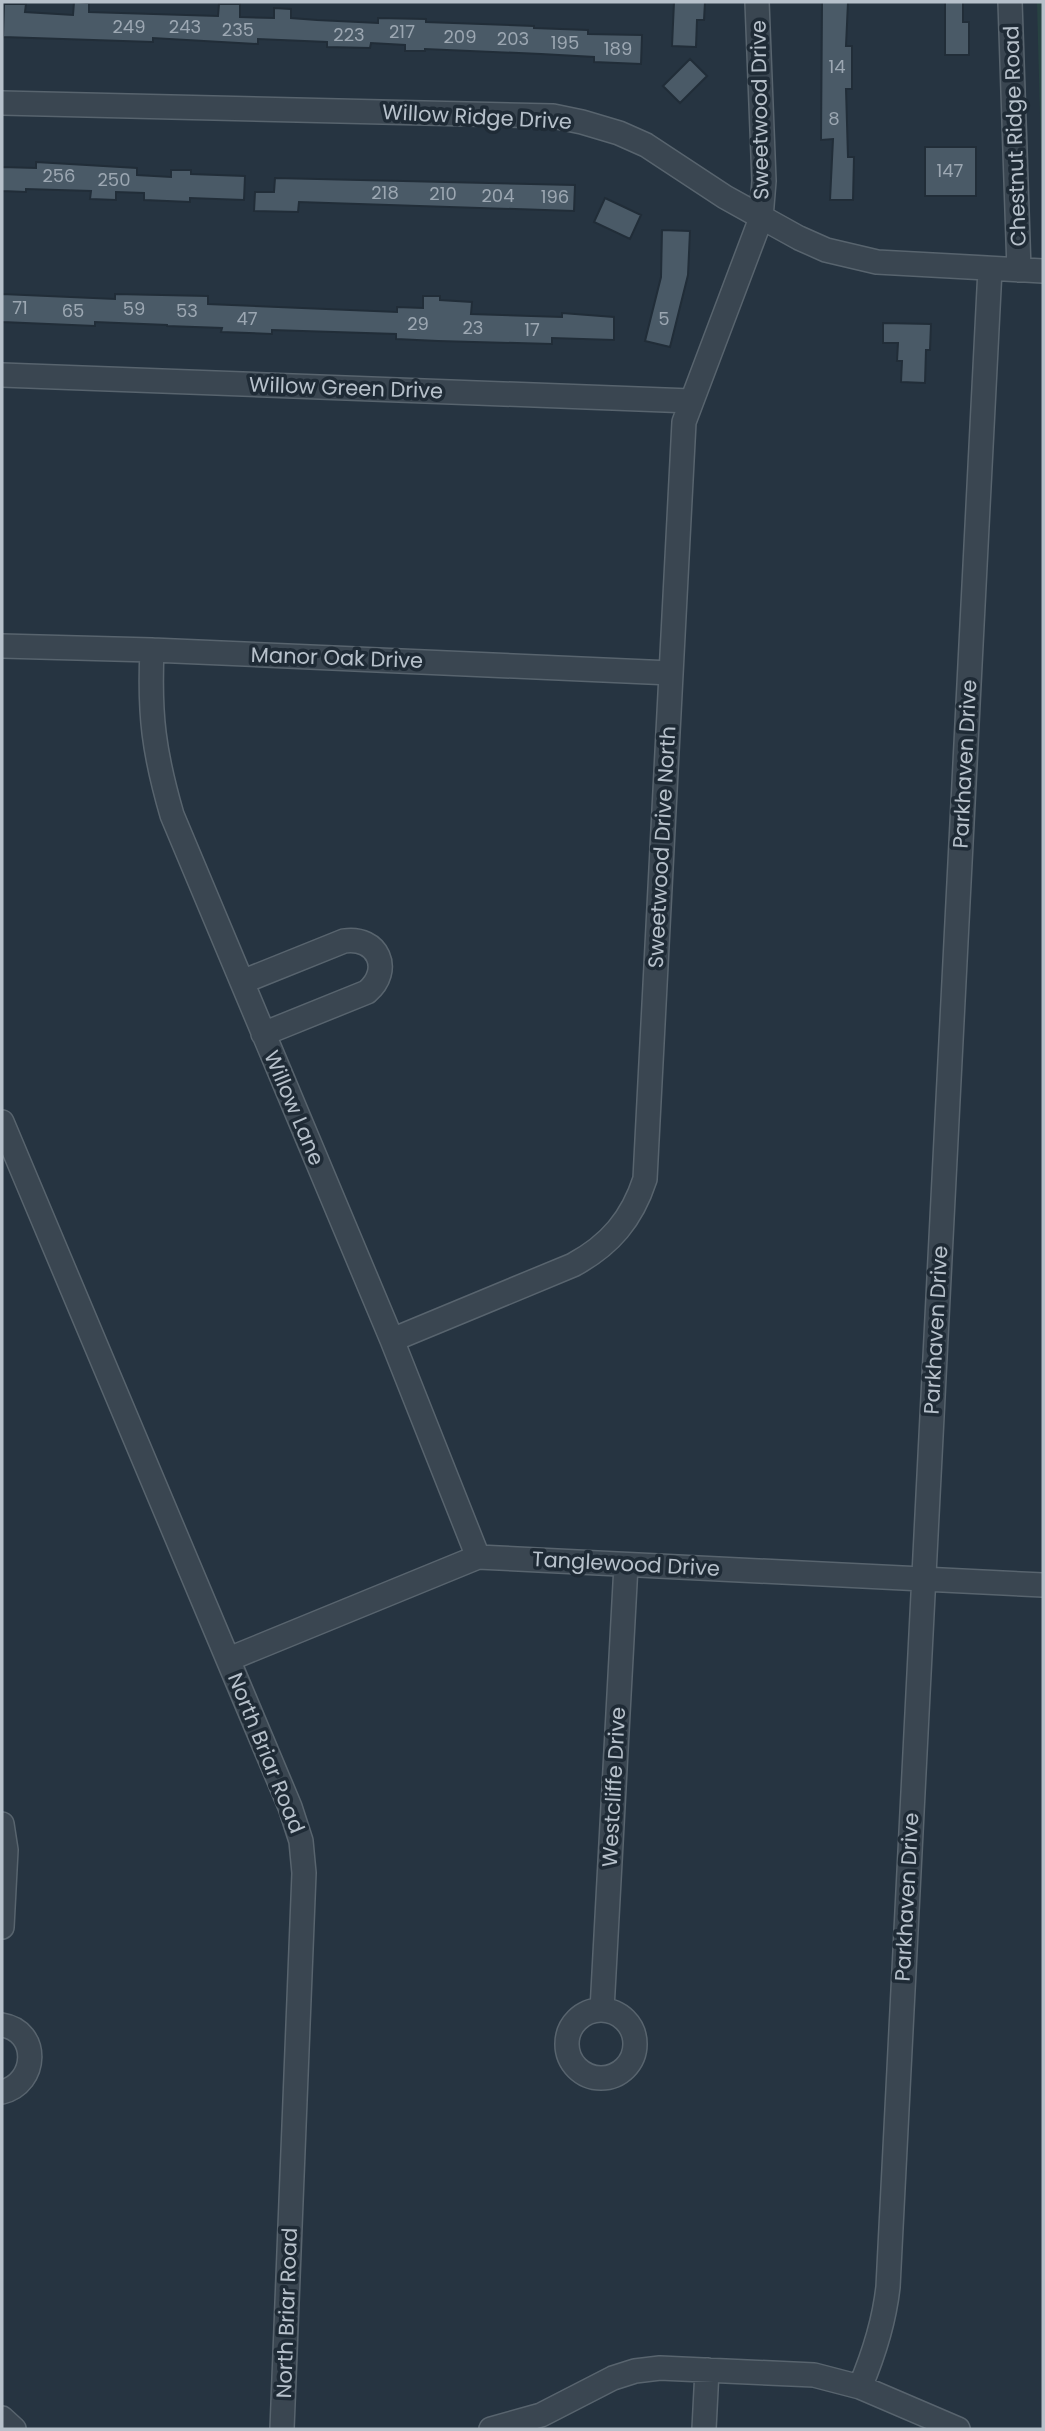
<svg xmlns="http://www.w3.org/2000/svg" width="1045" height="2431" viewBox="0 0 1045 2431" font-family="Poppins,sans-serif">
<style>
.green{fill:#284242}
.building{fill:#4a5a67;stroke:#212d38;stroke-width:2}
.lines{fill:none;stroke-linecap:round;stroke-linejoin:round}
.minor-casing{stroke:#58646e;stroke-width:26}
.minor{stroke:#3a4651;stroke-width:23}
.labels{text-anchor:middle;stroke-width:7;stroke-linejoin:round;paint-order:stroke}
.number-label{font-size:18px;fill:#9ca7b2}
.street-label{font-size:21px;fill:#b7c1cb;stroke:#1f2b36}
</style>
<rect width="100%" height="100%" fill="#263441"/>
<path class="green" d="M1037,2H1043V193L1042,190Z"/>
<path class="building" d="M74,2L89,3V12L218,16L219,4H240V17L274,18V8L291,9V18L317,20L378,23V18L426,19V22L534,26V28L588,30V34L642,35L641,64L594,62V57L541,54L425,49V51H405V45L371,43L370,48L327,47V42L258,39V44L153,38V42L3,37L4,4H26L25,12L73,15Z
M674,2H705L704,20H697L696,47L672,46Z
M822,2H848L846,46H852V89H846L848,157H854L853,200H830L833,139L821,140Z
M945,2H963V22H969V55H945Z
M690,59L707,76L680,103L663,86Z
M925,147H976V196H925Z
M36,162L137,168V175L171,177V170H191V174L245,176L244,200L190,198V202L144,200V193L116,192V200L90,199L91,191L26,189V192L2,191V167L36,168Z
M275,178L575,185L574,211L299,202L298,212L254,211L255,192H274Z
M605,198L641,215L630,239L594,222Z
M662,230L690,231L688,275L670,347L645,341L661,277Z
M2,294L115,299V294L208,296V304L397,312V307L423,308V296H440V300L472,302L471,314L562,317V313L614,317V340L552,338V344L438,341L396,339V334L272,330V334L221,332L222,328L167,326V325L95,322V326L2,322Z
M883,323L931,324L930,350H926L925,383L901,382L902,361H897L898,343H883Z"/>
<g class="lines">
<g class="minor-casing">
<path id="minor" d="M1010,2L1019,270
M2,103L553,116L582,122L619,133L646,145L725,197L799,238L826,250L877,262L1043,271
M2,375L691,401
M2,646L152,650L671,673
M152,650C149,715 154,753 172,815L392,1340L478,1557
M242,982L344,941C378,936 393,970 367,992L263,1034
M2,1122L290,1807L301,1841L304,1873L282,2429
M392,1340L573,1265C610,1245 632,1219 645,1179L684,422L761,218L764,181L757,2
M229,1659L478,1557L1043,1585
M2,1824L6,1850L2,1927
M567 2044a34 34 0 1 1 68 0a34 34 0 1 1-68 0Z
M602,2010L626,1565
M2,2025C40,2031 38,2083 2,2092
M860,2387C874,2354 884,2323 888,2287L990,269
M2,2418L14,2429
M491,2429L541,2415L613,2378L635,2371L660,2368L814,2375L860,2387L958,2429
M704,2429L707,2370"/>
</g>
<use href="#minor" class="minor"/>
</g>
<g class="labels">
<g class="number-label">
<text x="129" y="33">249</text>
<text x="185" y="33">243</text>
<text x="238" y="36">235</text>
<text x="402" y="38">217</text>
<text x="349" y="41">223</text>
<text x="460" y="43">209</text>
<text x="513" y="45">203</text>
<text x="565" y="49">195</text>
<text x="618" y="55">189</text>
<text x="837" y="73">14</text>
<text x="834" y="125">8</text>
<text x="950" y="177">147</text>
<text x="59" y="182">256</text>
<text x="114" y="186">250</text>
<text x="385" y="199">218</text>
<text x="443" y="200">210</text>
<text x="498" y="202">204</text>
<text x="555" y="203">196</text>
<text x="20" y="314">71</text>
<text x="134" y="315">59</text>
<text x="73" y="317">65</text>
<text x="187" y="317">53</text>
<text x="247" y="325">47</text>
<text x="664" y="325">5</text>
<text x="418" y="330">29</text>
<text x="473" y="334">23</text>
<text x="532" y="336">17</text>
</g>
<g class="street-label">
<text transform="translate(760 110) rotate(-91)" y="7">Sweetwood Drive</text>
<text transform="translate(477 117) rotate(3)" y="7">Willow Ridge Drive</text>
<text transform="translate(1015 136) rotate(-92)" y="7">Chestnut Ridge Road</text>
<text transform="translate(346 388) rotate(2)" y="7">Willow Green Drive</text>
<text transform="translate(337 658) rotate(2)" y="7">Manor Oak Drive</text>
<text transform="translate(965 764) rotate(-87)" y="7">Parkhaven Drive</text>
<text transform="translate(662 847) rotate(-87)" y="7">Sweetwood Drive North</text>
<text transform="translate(294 1108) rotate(67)" y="7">Willow Lane</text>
<text transform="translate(936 1330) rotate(-87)" y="7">Parkhaven Drive</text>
<text transform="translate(626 1564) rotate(3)" y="7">Tanglewood Drive</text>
<text transform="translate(266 1753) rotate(68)" y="7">North Briar Road</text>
<text transform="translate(614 1787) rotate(-87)" y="7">Westcliffe Drive</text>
<text transform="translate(907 1897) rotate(-87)" y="7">Parkhaven Drive</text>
<text transform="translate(287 2313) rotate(-88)" y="7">North Briar Road</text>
</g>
</g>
<rect width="1045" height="2431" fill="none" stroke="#b7c1cb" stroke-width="7"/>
</svg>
